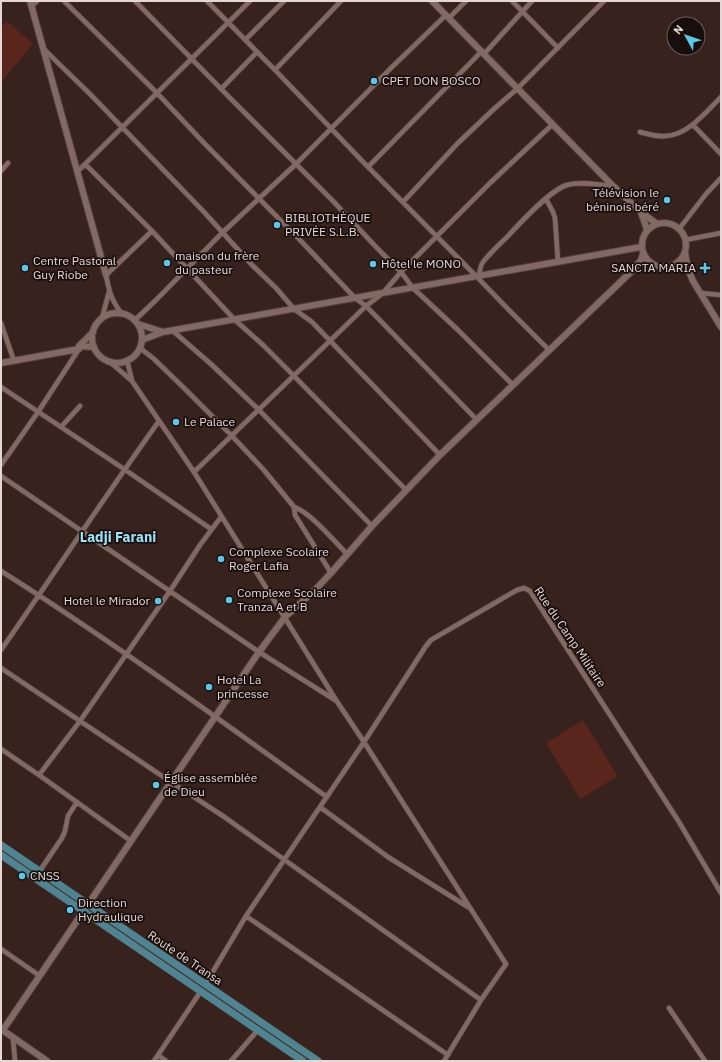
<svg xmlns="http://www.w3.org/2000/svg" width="722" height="1062" viewBox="0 0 722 1062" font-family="'IBM Plex Sans',sans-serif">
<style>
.green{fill:#59251c}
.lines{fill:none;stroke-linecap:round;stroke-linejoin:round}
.street-casing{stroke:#51403d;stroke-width:6}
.secondary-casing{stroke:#51403d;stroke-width:8}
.primary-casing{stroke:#51403d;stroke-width:8}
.street{stroke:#826964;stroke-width:4.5}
.secondary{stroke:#826964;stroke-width:6}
.primary{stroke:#4f8593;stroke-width:7}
.poi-dot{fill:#5ac8e6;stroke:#180e0c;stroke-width:1.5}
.labels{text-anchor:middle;stroke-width:3.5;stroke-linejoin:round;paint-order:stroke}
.poi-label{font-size:12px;fill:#e6d7d4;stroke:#180e0c;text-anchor:start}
.street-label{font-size:12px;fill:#e6d7d4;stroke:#180e0c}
.quarter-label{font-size:14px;font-weight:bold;fill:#9ae5fb;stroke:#180e0c}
</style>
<rect width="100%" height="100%" fill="#37221e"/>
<path class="green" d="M7,21L33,44L1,82V28Z
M583,720L618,776L580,799L546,743Z"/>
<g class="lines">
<g class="street-casing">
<path id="street" d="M64,1L157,93L204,143L300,240L355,298L366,306L477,420
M135,1L232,100L333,201L377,248L401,272L413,288L458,330L513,385
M207,1L275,70L368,167L477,277L507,308L549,350
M512,1L558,48
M31,7L37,1
M449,18L466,1
M245,40L284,1
M44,49L57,62L90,94L204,212L252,265L276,288L294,309L312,322L440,455
M484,54L532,1
M275,70L341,1
M221,89L257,52
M693,125L721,154
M640,132C648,134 657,137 665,136C687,136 706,112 721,97
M85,164L152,231L235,320L263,345L294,376L406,490
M368,167L482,51
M1,171L8,163
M77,172L250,1
M546,199L553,212L555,218L558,262
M403,202L458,143L495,108L518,88L604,1
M679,229L706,194L721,178
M685,240L721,233
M479,276C480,271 480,266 483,262C490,253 499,245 507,237C520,223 550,190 567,185C581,181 599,185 613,186
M700,293L721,295
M121,313C111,299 109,291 106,275L152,231
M102,318L109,292
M135,320L156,300L222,233L296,164L392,67L446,15
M1,323L14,361
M173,331L212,365L259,410L372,526
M140,348L154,359L185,389L232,436L263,469L294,507L295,515L331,573
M127,360L132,381
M110,362L132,381L194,472L336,700L364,742L506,964L481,1000L444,1061
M1,387L124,469L211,529
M61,427L80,406
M1,465L38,412L79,349
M194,472L366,306L383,293L401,272L490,183L553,124
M1,476L259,652L335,700
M294,507C310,512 334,541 347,554
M1,571C113,642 220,720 327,797
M1,650C54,574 105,496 159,421
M1,668L171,782L223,816L481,1000
M1,749L39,775L131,841
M39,775L80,721L170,591L200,545L221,517
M320,807L388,857L468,907
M39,872L62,838L65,831L68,816L77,802
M246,916L448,1055
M1,949L40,976
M205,985L246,916L364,742L426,646L431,640L517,590L524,588L530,591L679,822L721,893
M669,1008L705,1061
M13,1038L15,1061
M158,1055L166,1061
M154,1061L201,991
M231,1061L258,1030"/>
</g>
<g class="secondary-casing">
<path id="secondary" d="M30,1L106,275
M432,1L613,186L641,212
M642 245a22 22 0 1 1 44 0a22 22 0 1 1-44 0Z
M647,230L641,212L657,224
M685,253L688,269L693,281L721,327
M92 338a25 25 0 1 1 50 0a25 25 0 1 1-50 0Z
M138,324L163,332
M142,340L163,332L641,247
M79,346L94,347
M1,363L79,349V346L93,332
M1,1029L47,1061
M3,1030L259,652L285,617L314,591L331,573L372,526L440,455L634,269L641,260L643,254"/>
</g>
<g class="primary-casing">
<path id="primary" d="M1,845L318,1061
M1,855L303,1061"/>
</g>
<use href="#street" class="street"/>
<use href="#secondary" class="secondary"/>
<use href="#primary" class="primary"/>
</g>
<g class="poi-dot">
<circle cx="374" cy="81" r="4"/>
<circle cx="667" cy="200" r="4"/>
<circle cx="277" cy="225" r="4"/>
<circle cx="167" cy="263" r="4"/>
<circle cx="373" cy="264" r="4"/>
<circle cx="25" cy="268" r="4"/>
<path d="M703 262h4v4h4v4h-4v4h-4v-4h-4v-4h4z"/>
<circle cx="176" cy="422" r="4"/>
<circle cx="221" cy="559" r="4"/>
<circle cx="229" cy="600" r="4"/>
<circle cx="158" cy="601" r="4"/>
<circle cx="209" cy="687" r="4"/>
<circle cx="156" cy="785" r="4"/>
<circle cx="22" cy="876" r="4"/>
<circle cx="70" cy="910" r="4"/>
</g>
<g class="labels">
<g class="poi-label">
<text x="382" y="85">CPET DON BOSCO</text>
<text x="659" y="197" text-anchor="end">Télévision le<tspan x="659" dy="14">béninois béré</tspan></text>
<text x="285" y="222">BIBLIOTHÈQUE<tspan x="285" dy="14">PRIVÉE S.L.B.</tspan></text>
<text x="175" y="260">maison du frère<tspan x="175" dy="14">du pasteur</tspan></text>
<text x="33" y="265">Centre Pastoral<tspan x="33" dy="14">Guy Riobe</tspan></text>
<text x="381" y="268">Hôtel le MONO</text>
<text x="696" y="272" text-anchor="end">SANCTA MARIA</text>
<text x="184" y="426">Le Palace</text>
<text x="229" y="556">Complexe Scolaire<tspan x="229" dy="14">Roger Lafia</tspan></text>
<text x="237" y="597">Complexe Scolaire<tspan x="237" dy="14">Tranza A et B</tspan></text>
<text x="150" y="605" text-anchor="end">Hotel le Mirador</text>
<text x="217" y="684">Hotel La<tspan x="217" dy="14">princesse</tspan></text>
<text x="164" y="782">Église assemblée<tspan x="164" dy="14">de Dieu</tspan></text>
<text x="30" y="880">CNSS</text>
<text x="78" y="907">Direction<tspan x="78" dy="14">Hydraulique</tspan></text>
</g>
<g class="street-label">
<text transform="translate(570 637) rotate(56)" y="4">Rue du Camp Militaire</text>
<text transform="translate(185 958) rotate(34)" y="4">Route de Transa</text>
</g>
<g class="quarter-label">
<text x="118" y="542">Ladji Farani</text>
</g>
</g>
<rect width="722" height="1062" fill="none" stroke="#e6d7d4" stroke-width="4"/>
<g transform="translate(686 36) rotate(310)"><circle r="19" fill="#180e0c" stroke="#6a5e5c"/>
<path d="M0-3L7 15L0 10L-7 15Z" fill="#5ac8e6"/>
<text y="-6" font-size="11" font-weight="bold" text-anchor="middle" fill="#e6d7d4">N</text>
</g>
</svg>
